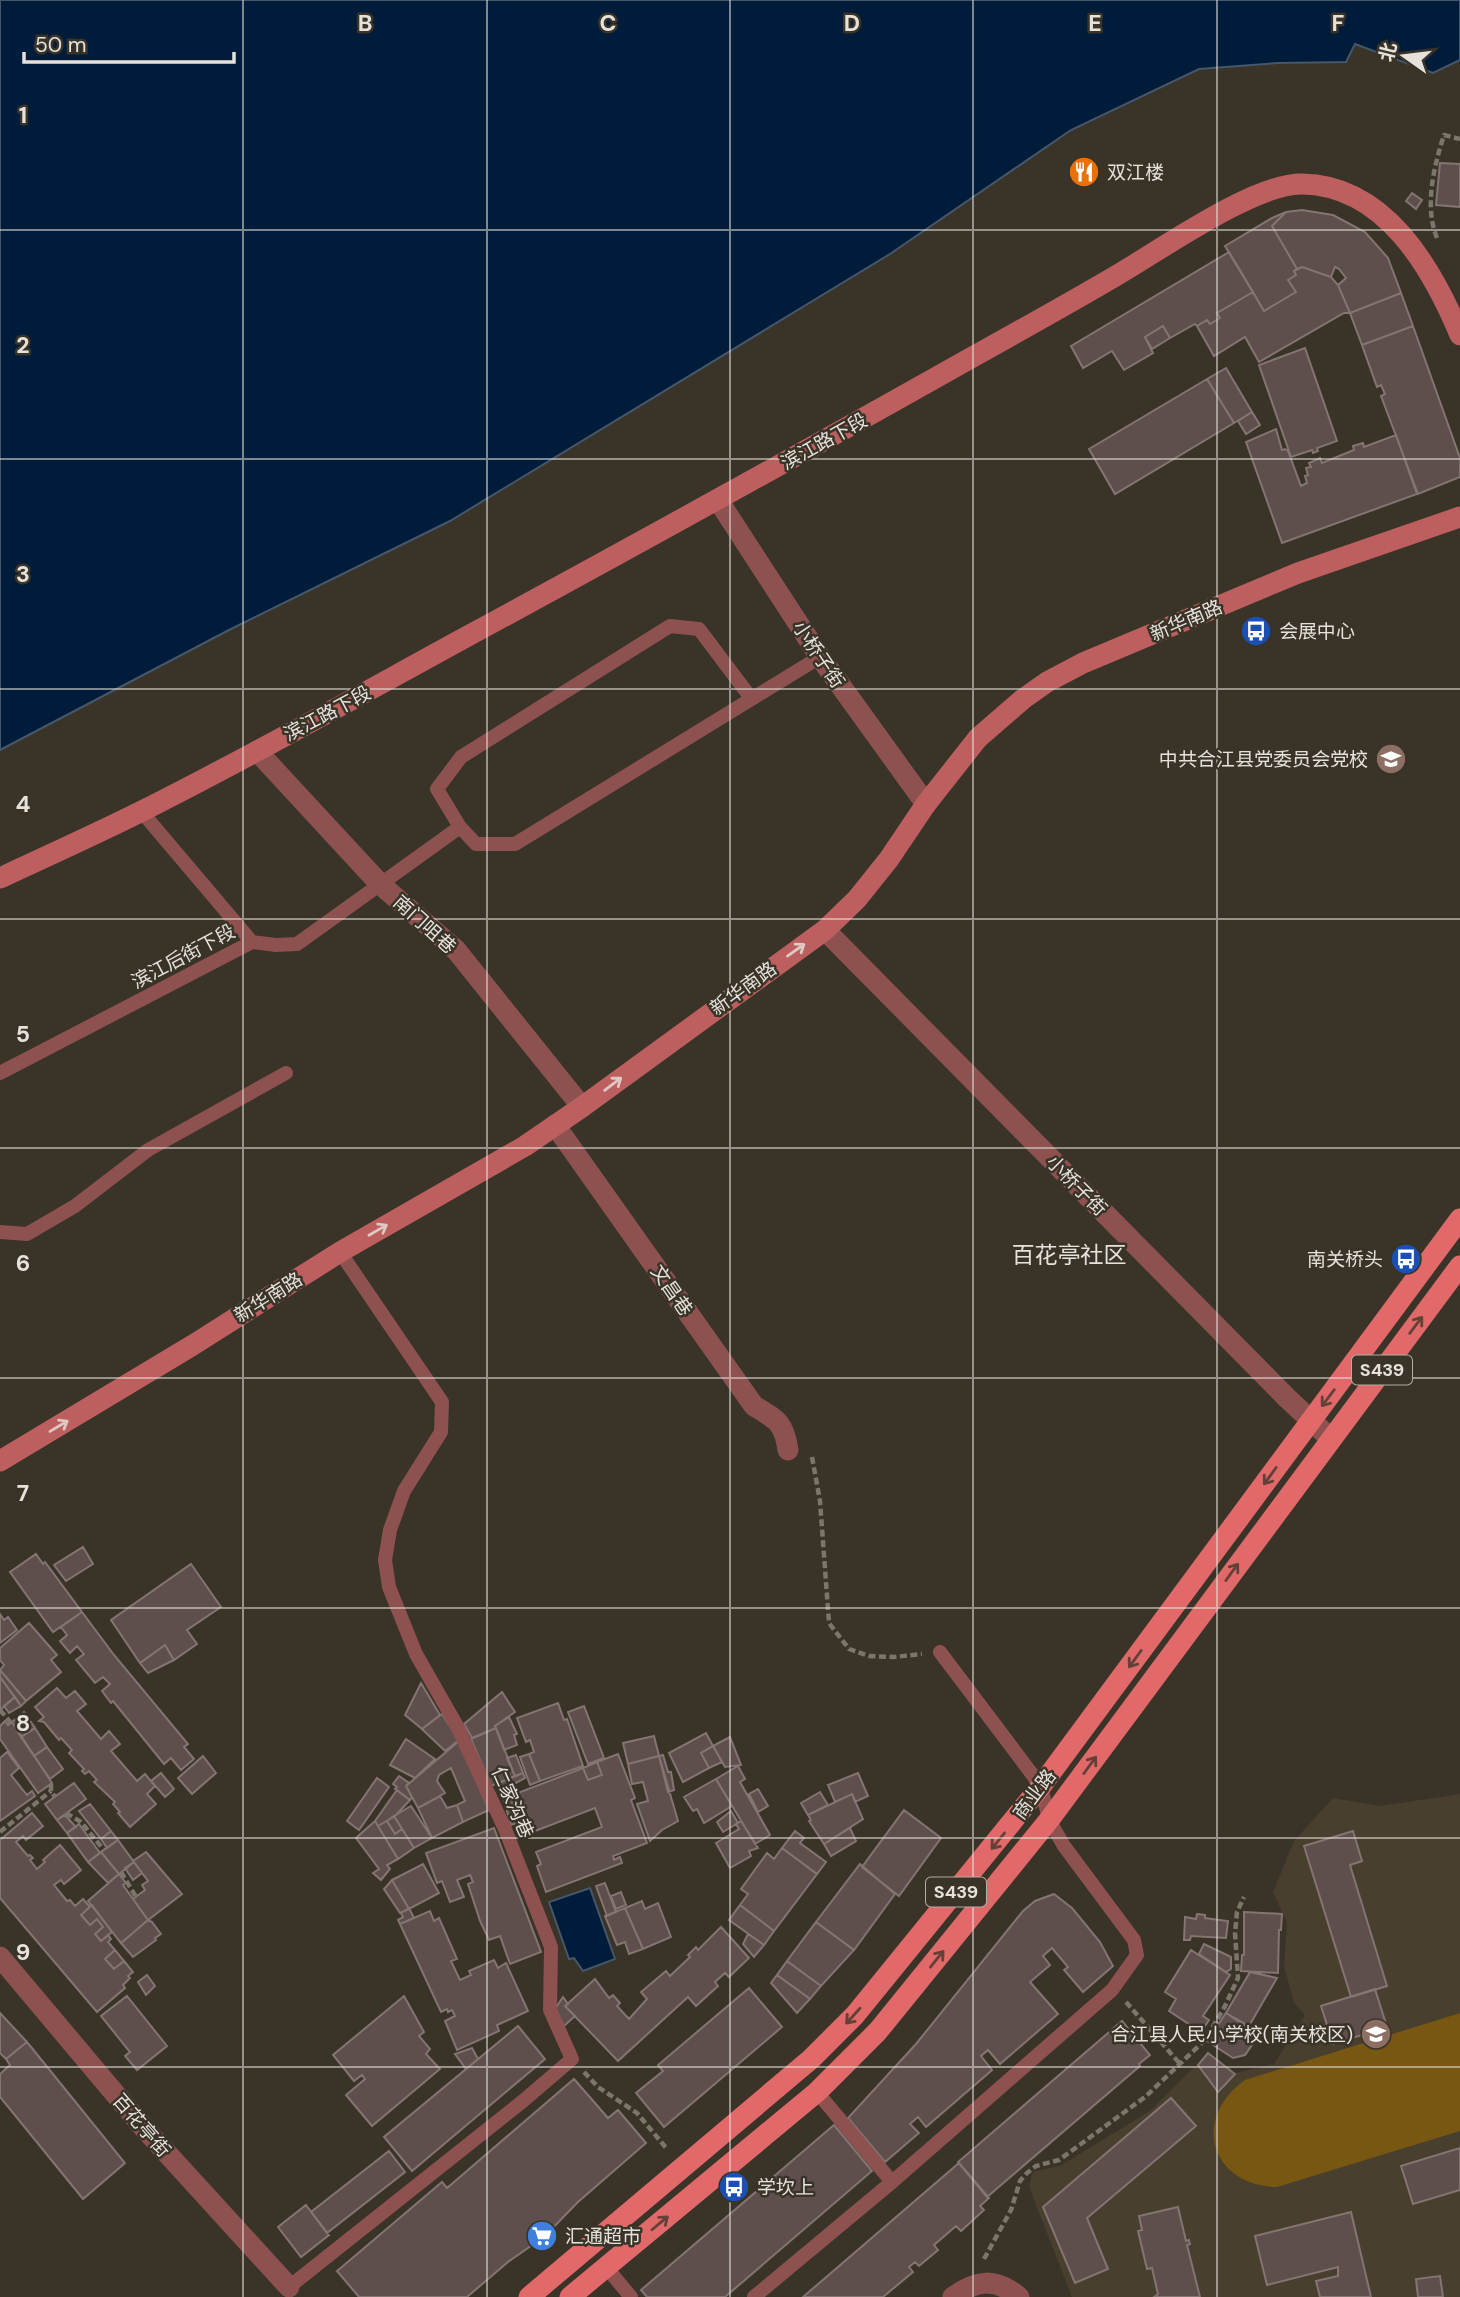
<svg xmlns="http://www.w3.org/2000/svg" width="1460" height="2297" viewBox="0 0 1460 2297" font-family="'DM Sans','Noto Sans SC',sans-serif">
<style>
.built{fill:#483f2f}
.green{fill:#775712}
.water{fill:#001c3b;stroke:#45576b;stroke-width:2}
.building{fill:#5e4f4d;stroke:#847472;stroke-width:2}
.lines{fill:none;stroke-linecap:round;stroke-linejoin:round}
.path{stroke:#7b756c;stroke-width:4.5;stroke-dasharray:7 3.5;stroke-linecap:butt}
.lane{stroke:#8d5150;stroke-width:14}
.street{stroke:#8d5150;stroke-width:21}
.secondary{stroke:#bd5f5e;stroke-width:21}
.primary{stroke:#e26969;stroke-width:21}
.oneway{stroke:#dec8c2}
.oneway2{stroke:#634038}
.grid{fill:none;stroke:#e6e2db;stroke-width:2;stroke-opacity:0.55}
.labels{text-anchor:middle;stroke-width:5;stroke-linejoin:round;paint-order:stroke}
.shield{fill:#393328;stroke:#b2aea5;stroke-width:2}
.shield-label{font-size:18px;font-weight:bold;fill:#e6e2db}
.poi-label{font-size:19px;fill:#e6e2db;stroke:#393328;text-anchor:start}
.street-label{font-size:19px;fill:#e6e2db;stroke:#393328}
.quarter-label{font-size:23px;fill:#e6e2db;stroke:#393328}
.grid-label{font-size:23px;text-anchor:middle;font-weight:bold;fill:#e6e2db;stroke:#393328;stroke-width:5;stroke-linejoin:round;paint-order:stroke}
</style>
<rect width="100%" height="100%" fill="#393328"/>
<path class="built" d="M1460,1794V2297H1072L1029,2187L1032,2174L1035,2171L1060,2166L1151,2110L1208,2053L1235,2073L1274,2064L1305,2015L1294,2003L1284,1966L1287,1923L1273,1892L1294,1841L1333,1798L1380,1806Z"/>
<path class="green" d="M1460,2013V2131L1277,2187C1210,2186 1191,2118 1245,2080Z"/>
<path class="water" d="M0,0H1460V60L1433,73L1355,44L1346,62L1278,63L1199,69L1071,130L890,254L450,521L229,630L0,750Z
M590,1888L615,1959L583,1971L574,1958L569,1959L549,1902Z"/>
<path class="building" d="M1440,163L1460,164V207L1436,205Z
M1412,193L1422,200L1416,209L1406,201Z
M1302,210L1333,215L1365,232L1388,258L1401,293L1350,313L1338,285L1346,278L1339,269L1335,267L1331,277L1302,267L1297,269L1272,226L1286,212Z
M1286,212L1272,226L1297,269L1294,271L1296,275L1288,280L1296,292L1264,311L1225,246L1272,218Z
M1229,252L1253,292L1217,313L1220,318L1210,324L1207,320L1197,326L1195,324L1170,338L1163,326L1145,337L1153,353L1124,370L1112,351L1083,368L1071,346Z
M1302,267L1331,277L1338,285L1350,313H1344L1259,362L1245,337L1214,356L1197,326L1207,320L1210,324L1220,318L1217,313L1253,292L1264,311L1296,292L1288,280L1296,275L1294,271Z
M1401,293L1413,326L1362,345L1350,313Z
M1163,326L1170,338L1152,349L1145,337Z
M1413,326L1460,458V477L1418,494L1381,396L1385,394L1381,385L1377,387L1362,345Z
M1305,348L1337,441L1317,448L1318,451L1313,453L1312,450L1291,457L1259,365Z
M1226,368L1252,412L1234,423L1207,379Z
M1207,379L1234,423L1115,494L1089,449Z
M1252,412L1260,425L1246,434L1238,421Z
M1276,429L1282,450L1285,449L1288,451L1301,486L1307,483L1305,476L1308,475L1306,468L1311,467L1309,463L1320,458L1322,463L1354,450L1353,446L1363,443L1364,447L1396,435L1417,494L1282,543L1246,442Z
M83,1547L93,1564L66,1581L54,1565Z
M36,1554L43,1564L45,1562L82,1612L53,1632L10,1572Z
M191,1564L221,1607L187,1630L197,1644L174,1660L165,1645L140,1663L111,1620Z
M82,1612L114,1655L188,1744L184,1747L194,1759L181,1770L171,1758L164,1764L113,1701L111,1703L102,1691L110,1684L103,1677L95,1683L76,1660L84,1654L77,1646L70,1653L60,1641L67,1635L61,1627Z
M0,1614L4,1620L8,1617L17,1630L0,1643Z
M29,1623L57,1655L51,1660L61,1672L26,1701L0,1670L4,1665L0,1660V1648Z
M165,1645L174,1660L148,1673L140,1663Z
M0,1670L26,1701L21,1706L0,1677Z
M0,1677L15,1697L0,1710Z
M421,1683L440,1715L422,1729L405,1715Z
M57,1688L66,1698L75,1691L86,1704L77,1711L101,1739L109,1731L120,1744L111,1751L137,1781L145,1774L155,1786L147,1794L156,1804L130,1827L118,1813L120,1812L113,1804L115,1802L94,1782L97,1780L89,1771L85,1774L82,1771L84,1769L69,1753L72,1750L61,1738L59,1740L44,1722L39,1721L44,1717L35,1707Z
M502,1692L515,1712L495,1726L496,1728L472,1738L464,1724Z
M15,1697L21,1706L9,1713L4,1706Z
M558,1703L564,1720L567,1719L583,1766L540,1781L529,1754L534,1752L530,1740L526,1742L517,1718Z
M584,1706L604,1758L588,1764L568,1712Z
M24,1712L35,1728L21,1737L12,1722Z
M442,1714L459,1740L445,1751L422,1729Z
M509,1717L517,1734L514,1735L517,1745L504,1750L495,1726Z
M5,1721L8,1725L12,1722L52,1783L38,1793L0,1739V1726Z
M35,1728L47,1747L34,1756L21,1737Z
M496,1728L515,1776L491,1786L471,1739Z
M706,1733L713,1746L701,1753L709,1768L683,1782L669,1753Z
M654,1736L659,1756L628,1764L623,1743Z
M730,1737L741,1765L725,1767L713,1746Z
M406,1739L435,1759L415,1778L390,1765Z
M459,1741L489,1810L463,1822L457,1805L465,1801L451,1768L439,1775L437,1781L445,1793L418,1808L406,1786Z
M713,1746L722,1762L709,1768L701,1753Z
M47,1747L63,1769L50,1779L34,1756Z
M7,1752L19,1768L11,1775L27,1795L32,1791L35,1796L0,1821V1758Z
M529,1754L540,1781L530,1785L520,1757Z
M618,1754L635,1798L631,1800L647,1843L613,1856L614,1860L620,1857L622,1863L546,1892L537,1866L541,1864L536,1852L602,1827L595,1808L530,1833L525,1820L520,1822L510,1796L583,1768L588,1780L602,1775L597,1762Z
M516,1755L523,1773L515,1776L507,1758Z
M663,1755L668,1772H671L674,1790L668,1792L659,1756Z
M203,1756L216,1773L192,1794L178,1778Z
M659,1756L678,1821L662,1830L650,1841L637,1804L648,1801L643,1782L632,1784L628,1764Z
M597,1762L602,1775L588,1780L583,1768Z
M738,1766L745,1779L740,1782L770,1835L755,1844L716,1779Z
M161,1773L174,1789L165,1797L151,1781Z
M523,1773L525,1778L510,1786L512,1795L510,1796L520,1822L511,1825L499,1783Z
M858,1773L868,1796L855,1802L852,1794L835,1802L828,1785Z
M399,1776L409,1783L406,1786L412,1797L410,1800L395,1789L397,1787L393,1784Z
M377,1778L389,1787L359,1830L347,1821Z
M716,1779L732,1806L704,1823L697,1809L693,1811L684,1797Z
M74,1783L86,1799L57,1820L45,1804Z
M758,1789L768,1806L758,1812L749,1794Z
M397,1790L410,1800L395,1816L378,1826L375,1821Z
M820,1792L828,1805L808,1815L801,1803Z
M852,1794L863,1819L824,1844L809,1821L811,1820L808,1815Z
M440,1796L447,1808L457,1805L463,1822L432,1838L418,1808Z
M90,1804L111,1831L101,1839L79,1811Z
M411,1806L432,1838L414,1848L394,1816Z
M904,1810L941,1838L899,1896L862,1867Z
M731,1811L738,1823L723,1832L717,1822Z
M32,1813L43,1826L26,1840L23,1836L16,1842L28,1856L30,1855L33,1858L30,1860L37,1869L45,1862L43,1860L60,1845L81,1870L64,1884L61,1880L54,1885L67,1901L70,1900L75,1906L83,1899L90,1907L81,1915L90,1925L97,1919L103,1927L95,1934L101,1941L108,1935L111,1939L108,1942L115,1950L105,1959L114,1969L124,1961L133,1972L128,1976L130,1978L123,1985L125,1988L97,2012L0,1898V1840Z
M65,1815L76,1827L67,1833L57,1820Z
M394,1816L402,1829L395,1834L387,1821Z
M375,1821L398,1859L387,1865L390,1869L381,1880L373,1873L379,1869L356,1838Z
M387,1821L395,1834L402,1829L414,1848L398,1859L378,1826Z
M741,1821L758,1848L749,1851L751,1856L730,1868L716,1843L739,1829L736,1824Z
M79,1824L100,1853L88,1862L67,1833Z
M494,1828L541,1952L510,1964L500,1936L489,1940L480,1921L468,1884L473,1882L470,1875L457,1880L464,1897L450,1902L442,1881L437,1883L426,1853Z
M850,1828L856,1841L831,1856L824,1844Z
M111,1831L118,1840L107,1848L101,1839Z
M795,1831L804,1838L800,1843L826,1862L817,1874L782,1848Z
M1353,1831L1362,1861L1350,1865L1387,1986L1351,1997L1304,1846Z
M118,1840L134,1862L119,1874L101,1852Z
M782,1848L817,1874L774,1931L740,1905L748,1894L741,1889L767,1853L774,1859Z
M101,1852L119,1874L108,1883L88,1862Z
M146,1852L182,1894L148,1920L133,1899L145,1890L142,1885L148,1881L133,1861Z
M134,1862L142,1873L133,1880L125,1868Z
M423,1864L439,1893L409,1909L392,1880Z
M860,1864L895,1894L854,1950L816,1922Z
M119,1874L126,1883L123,1885L148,1920L121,1943L88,1901Z
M392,1880L409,1909L400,1913L384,1889Z
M605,1883L616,1912L607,1916L596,1886Z
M621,1892L626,1905L616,1909L611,1896Z
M1054,1894L1072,1908L1100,1942L1113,1966L1083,1992L1064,1970L1068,1967L1052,1948L1043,1956L1050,1965L1030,1982L1058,2014L1000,2064L988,2050L981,2056L992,2070L926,2127L918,2117L910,2124L919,2133L885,2162L848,2118L916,2044L1023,1911L1035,1901Z
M642,1901L645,1909L658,1903L671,1937L643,1949L625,1908Z
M92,1905L112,1932L101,1941L95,1934L103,1927L97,1919L90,1925L81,1915Z
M740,1905L774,1931L764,1945L729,1920Z
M409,1908L414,1918L400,1924L398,1920L403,1917L401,1913Z
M625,1908L643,1949L629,1954L625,1942L617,1945L605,1916Z
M430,1911L434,1921L439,1918L457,1959L451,1961L460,1980L471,1975L469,1971L494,1960L498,1968L506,1963L528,2011L497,2025L499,2031L457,2050L445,2021L455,2016L452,2010L448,2012L447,2009L441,2012L400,1924Z
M1244,1912L1282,1914L1281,1930H1279L1278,1973L1241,1971L1242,1955H1244Z
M1197,1914L1205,1915V1918L1228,1921L1226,1938L1191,1936L1190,1940H1184L1185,1917L1196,1919Z
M148,1920L152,1922L161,1934L155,1938L156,1940L133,1957L121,1943Z
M816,1922L854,1950L821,1986L787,1961Z
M721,1927L749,1958L729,1977L725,1973L715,1982L718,1986L696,2006L688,1997L618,2061L565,2006L595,1979L609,1998L613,1995L620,2003L617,2006L629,2019L647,1999L641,1992L666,1971L670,1976L690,1957L688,1955L696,1947L698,1950Z
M748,1934L764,1945L754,1957L743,1944Z
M1204,1944L1231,1957V1969L1226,1972L1199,1954Z
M115,1950L124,1961L114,1969L105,1959Z
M1191,1950L1230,1975L1203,2016L1209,2020L1201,2032L1169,2011L1176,1999L1165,1992Z
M787,1961L821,1986L810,1999L777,1975Z
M1250,1972L1277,1978L1249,2026L1226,2013Z
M147,1975L155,1986L146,1995L138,1982Z
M777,1975L810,1999L797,2013L771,1983Z
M749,1988L782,2027L664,2127L636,2093L663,2071L658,2065Z
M1375,1989L1387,2027L1333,2044L1321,2006Z
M127,1996L167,2046L137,2070L125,2056L130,2052L101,2016Z
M404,1996L424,2032L419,2036L430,2049L426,2054L440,2069L372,2126L346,2095L365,2079L362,2075L354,2081L333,2055Z
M563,1997L568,2004L565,2006L575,2016L564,2026L555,2009Z
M0,2013L27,2042L6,2059L0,2053Z
M1226,2013L1259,2035L1245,2055L1233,2058L1207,2041Z
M1122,2021L1150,2055L1139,2064L1140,2066L987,2197L958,2162Z
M518,2026L545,2059L412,2171L384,2137Z
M27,2042L125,2163L83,2199L0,2097V2074L10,2065L6,2059Z
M472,2048L478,2059L466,2069L455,2054Z
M1208,2053L1235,2074L1218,2092L1198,2065Z
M574,2079L608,2118L618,2110L646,2143L578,2202L545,2236L508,2262L467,2297H359L337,2271L442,2182L447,2188Z
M1171,2098L1196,2126L1087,2218L1108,2269L1075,2283L1043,2207Z
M834,2125L872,2171L725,2297H647L641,2290Z
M1460,2148V2190L1413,2204L1401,2166Z
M389,2151L405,2172L327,2233L311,2212Z
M959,2163L989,2198L980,2206L984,2210L961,2231L956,2226L934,2245L938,2250L919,2266L915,2262L909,2267L913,2272L883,2297H803Z
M306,2205L329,2235L301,2257L278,2227Z
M1178,2207L1186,2241L1189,2240L1190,2244L1187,2245L1200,2297H1154L1158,2294L1152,2268L1147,2269L1138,2231L1142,2230L1139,2216Z
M1351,2212L1371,2297H1320L1316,2281L1338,2276V2267L1267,2285L1255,2236Z
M1440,2276L1443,2297H1418L1416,2279Z"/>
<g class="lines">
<path class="path" d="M1437,238C1424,207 1434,166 1444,135L1460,139
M812,1457L820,1501L829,1623L849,1649L869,1656L894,1657L922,1654
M0,1710L11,1723
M51,1784V1791L55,1797
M66,1813L81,1822L104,1850
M0,1832L51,1791
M121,1872L136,1897
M1126,2002L1181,2065
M584,2072L598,2087L637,2113L667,2149
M984,2259L1011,2210L1020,2181L1027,2173L1036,2166L1059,2160L1145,2097L1205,2040L1224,2008L1238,1978L1235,1933L1237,1912L1244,1897"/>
<path class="lane" d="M751,698L699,629L670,626L461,757L437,789L460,827L476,844H515L820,657
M141,811L252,942
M0,1073L252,942L276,945L297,944L460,827
M0,1232L27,1234L75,1206L148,1150L286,1073
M817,2092L892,2182
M606,2267L631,2297
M289,2287L523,2101L572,2059L550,2010L551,1947L505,1829L457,1726L416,1654L389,1587L385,1560L390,1530L404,1491L441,1432L442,1402L340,1252
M754,2297L892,2182L1112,1990L1137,1955L1134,1940L1064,1846L1049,1820L1041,1786L940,1652"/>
<path class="street" d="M718,500L820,657L926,804
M257,751L380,884L456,950L582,1107
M825,930L1287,1398L1331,1439
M555,1125L754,1406C777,1420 784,1422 788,1450
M0,1957L143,2127L289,2287
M953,2297C976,2280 995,2277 1019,2297"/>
<path class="secondary" d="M0,878C47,856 94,835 140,812C250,757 358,696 466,637C634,546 802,453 969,359C1019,331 1070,303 1119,274C1162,249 1255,183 1302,184C1385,185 1432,268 1460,335
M0,1461L193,1345L340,1252L525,1146L582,1107L825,930L857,899L889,859L926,804L978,738L1023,699L1047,682L1083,663L1298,573L1460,517"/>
<path class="primary" d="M529,2297L811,2059L855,2015L1041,1786L1460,1219
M570,2297L817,2092L878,2031L1049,1820L1460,1266"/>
</g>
<defs><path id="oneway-shaft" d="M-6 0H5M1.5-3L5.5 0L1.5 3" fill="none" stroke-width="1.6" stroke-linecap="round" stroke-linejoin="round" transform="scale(1.75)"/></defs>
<g class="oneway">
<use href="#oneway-shaft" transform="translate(796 950) rotate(-35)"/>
<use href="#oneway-shaft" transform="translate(613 1084) rotate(-37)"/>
<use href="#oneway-shaft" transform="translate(378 1230) rotate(-30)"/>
<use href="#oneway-shaft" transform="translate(59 1426) rotate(-31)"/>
</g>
<g class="oneway2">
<use href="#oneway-shaft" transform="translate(1416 1325) rotate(-53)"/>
<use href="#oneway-shaft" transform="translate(1328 1398) rotate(127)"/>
<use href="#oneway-shaft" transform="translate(1270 1476) rotate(126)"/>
<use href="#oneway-shaft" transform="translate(1232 1572) rotate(-54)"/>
<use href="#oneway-shaft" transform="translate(1135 1659) rotate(126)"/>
<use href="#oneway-shaft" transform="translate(1090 1765) rotate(-54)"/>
<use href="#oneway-shaft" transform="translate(998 1841) rotate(129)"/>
<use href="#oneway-shaft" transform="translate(937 1959) rotate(-51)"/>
<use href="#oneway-shaft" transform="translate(853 2016) rotate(132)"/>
<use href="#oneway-shaft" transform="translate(660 2223) rotate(-40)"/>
</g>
<path class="grid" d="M243,0V2297M487,0V2297M730,0V2297M973,0V2297M1217,0V2297M0,230H1460M0,459H1460M0,689H1460M0,919H1460M0,1148H1460M0,1378H1460M0,1608H1460M0,1838H1460M0,2067H1460"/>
<defs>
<g id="restaurant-disc" transform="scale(1.575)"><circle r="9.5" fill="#e8710a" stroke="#393328"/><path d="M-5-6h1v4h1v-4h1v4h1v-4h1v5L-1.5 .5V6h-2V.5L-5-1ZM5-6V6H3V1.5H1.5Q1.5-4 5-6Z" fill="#fff"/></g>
<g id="bus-disc" transform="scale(1.575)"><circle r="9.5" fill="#1a4fb4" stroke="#393328"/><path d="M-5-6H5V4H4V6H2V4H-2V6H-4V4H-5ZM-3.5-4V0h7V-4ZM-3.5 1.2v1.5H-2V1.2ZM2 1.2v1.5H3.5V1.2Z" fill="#fff"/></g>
<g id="school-disc" transform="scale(1.575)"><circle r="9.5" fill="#8d6e63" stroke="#393328"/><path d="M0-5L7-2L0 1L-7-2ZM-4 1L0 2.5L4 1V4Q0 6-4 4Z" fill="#fff"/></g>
<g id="supermarket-disc" transform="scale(1.575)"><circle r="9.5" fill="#3f7fe0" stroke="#393328"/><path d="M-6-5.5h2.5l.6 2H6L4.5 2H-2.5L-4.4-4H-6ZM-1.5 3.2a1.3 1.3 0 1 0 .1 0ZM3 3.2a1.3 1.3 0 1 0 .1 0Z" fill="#fff"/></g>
</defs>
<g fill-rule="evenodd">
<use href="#restaurant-disc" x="1084" y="172"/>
<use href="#bus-disc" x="1256" y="631"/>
<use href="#school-disc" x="1391" y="759"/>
<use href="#bus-disc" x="1406" y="1259"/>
<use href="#school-disc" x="1376" y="2034"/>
<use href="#bus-disc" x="734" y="2187"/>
<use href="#supermarket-disc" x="542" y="2236"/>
</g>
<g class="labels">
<g class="shield">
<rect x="1352" y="1355.5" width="60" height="29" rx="5"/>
<rect x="926" y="1877.5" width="60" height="29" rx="5"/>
</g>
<g class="shield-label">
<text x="1382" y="1376">S439</text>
<text x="956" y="1898">S439</text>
</g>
<g class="poi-label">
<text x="1107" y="179">双江楼</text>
<text x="1279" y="638">会展中心</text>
<text x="1368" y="766" text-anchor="end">中共合江县党委员会党校</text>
<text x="1383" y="1266" text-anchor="end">南关桥头</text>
<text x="1353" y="2041" text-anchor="end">合江县人民小学校(南关校区)</text>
<text x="757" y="2194">学坎上</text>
<text x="565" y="2243">汇通超市</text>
</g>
<g class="street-label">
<text transform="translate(824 441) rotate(-29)" y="7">滨江路下段</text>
<text transform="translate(1186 620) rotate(-23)" y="7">新华南路</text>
<text transform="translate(819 654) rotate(56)" y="7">小桥子街</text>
<text transform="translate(327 713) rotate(-28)" y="7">滨江路下段</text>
<text transform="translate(425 924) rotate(42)" y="7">南门咀巷</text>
<text transform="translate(183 956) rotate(-28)" y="7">滨江后街下段</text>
<text transform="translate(743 988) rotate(-36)" y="7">新华南路</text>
<text transform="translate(1077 1185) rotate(45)" y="7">小桥子街</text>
<text transform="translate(672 1290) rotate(55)" y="7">文昌巷</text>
<text transform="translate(268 1297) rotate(-32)" y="7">新华南路</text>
<text transform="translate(1034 1794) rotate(-53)" y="7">商业路</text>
<text transform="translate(513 1802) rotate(66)" y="7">仁家沟巷</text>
<text transform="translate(142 2125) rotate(49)" y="7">百花亭街</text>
</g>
<g class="quarter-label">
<text x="1069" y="1263">百花亭社区</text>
</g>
</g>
<g class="grid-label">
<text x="365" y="31">B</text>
<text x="608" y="31">C</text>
<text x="852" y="31">D</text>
<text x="1095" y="31">E</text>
<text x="1338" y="31">F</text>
<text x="23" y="123">1</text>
<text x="23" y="353">2</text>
<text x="23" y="582">3</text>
<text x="23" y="812">4</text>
<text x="23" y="1042">5</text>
<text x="23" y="1271">6</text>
<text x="23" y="1501">7</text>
<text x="23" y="1731">8</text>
<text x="23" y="1960">9</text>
</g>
<g transform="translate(1404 56) rotate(284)" stroke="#393328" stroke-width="5" paint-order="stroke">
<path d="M0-5L12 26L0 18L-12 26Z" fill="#e6e2db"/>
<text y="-10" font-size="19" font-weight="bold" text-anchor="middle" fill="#e6e2db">北</text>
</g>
<path d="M24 52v10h210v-10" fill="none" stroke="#e6e2db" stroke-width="3.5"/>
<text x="35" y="52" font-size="21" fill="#e6e2db" stroke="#393328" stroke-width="5" paint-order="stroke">50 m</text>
</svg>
